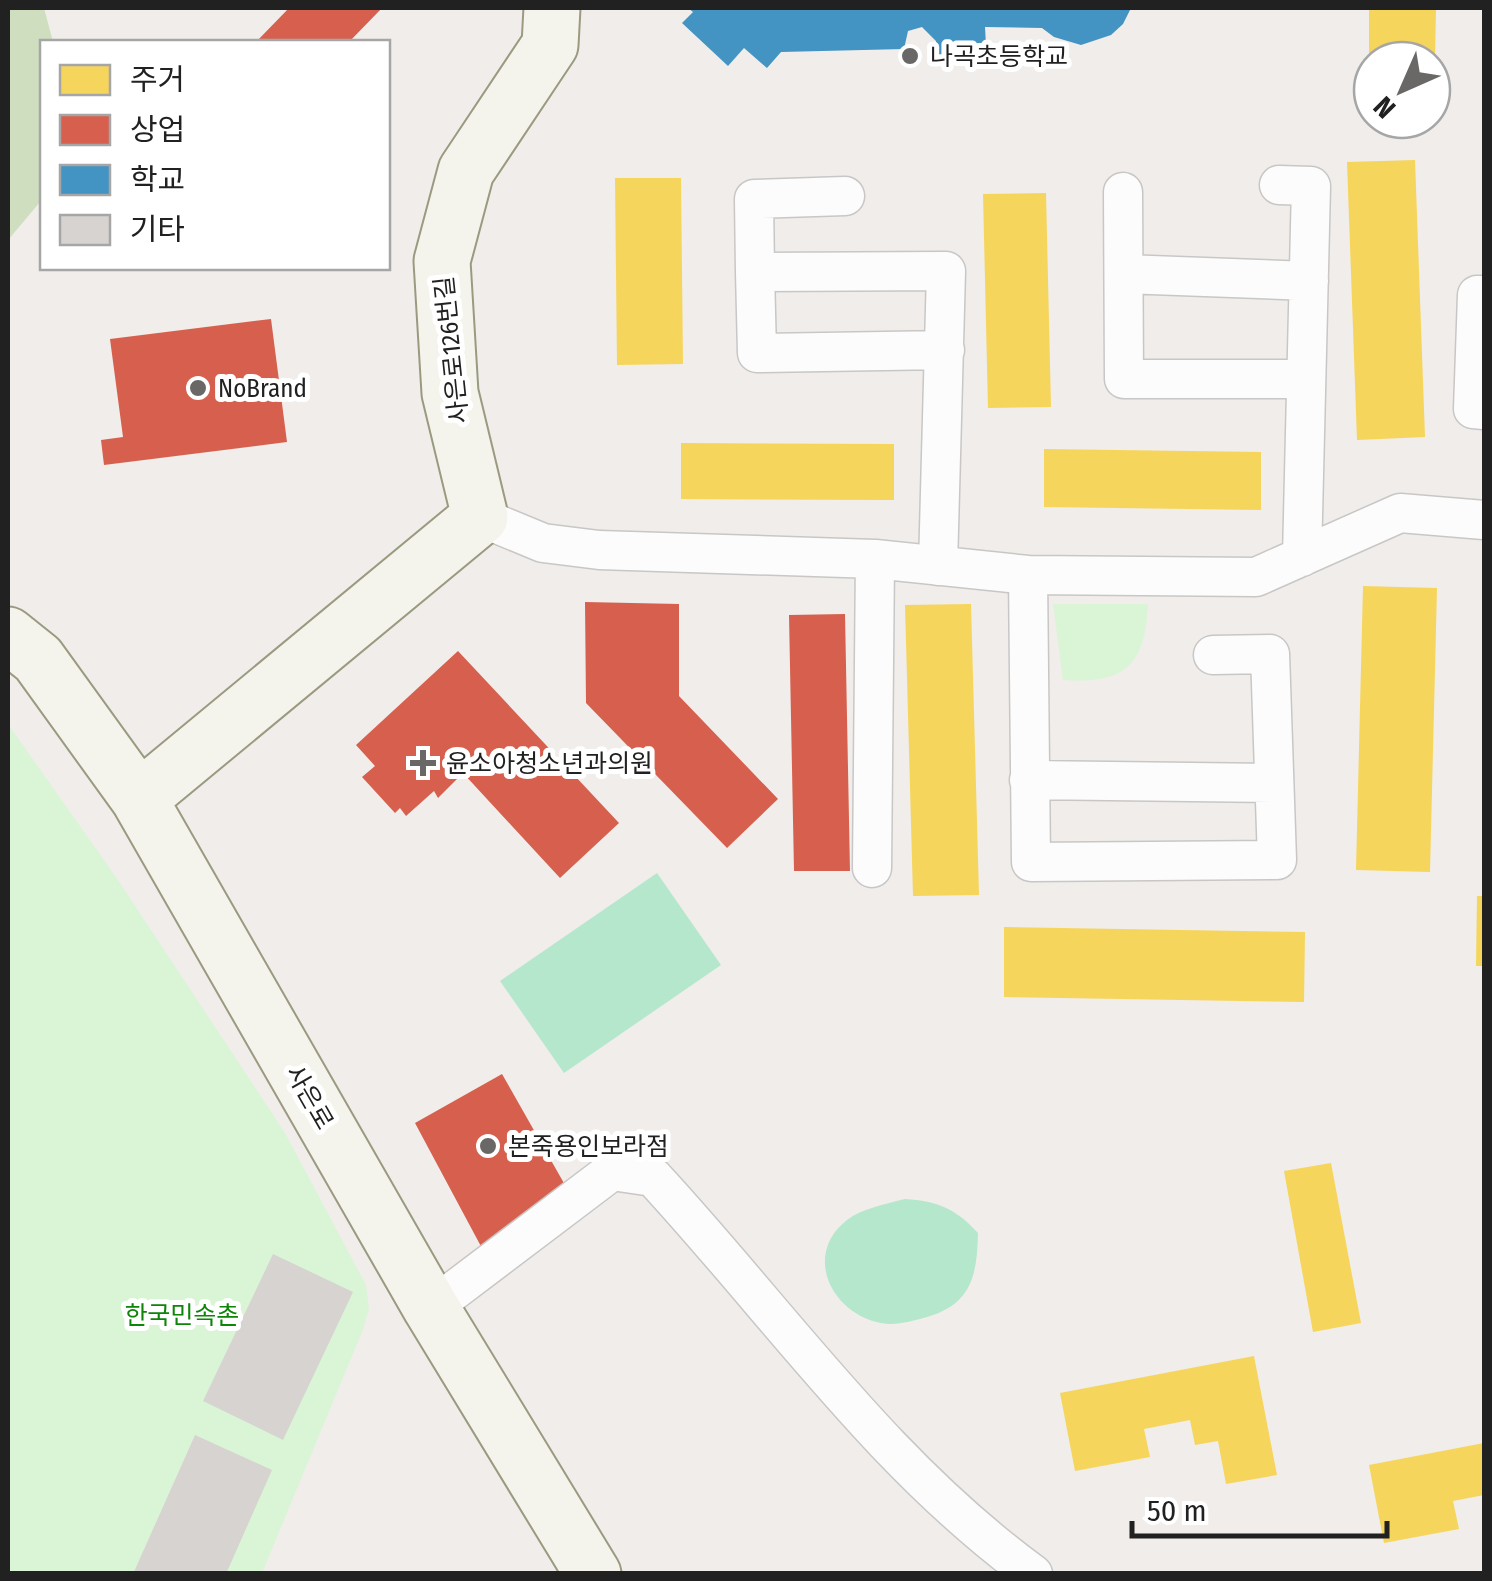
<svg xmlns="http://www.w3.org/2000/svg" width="1492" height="1581" viewBox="0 0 1492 1581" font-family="'Fira Sans Condensed','Noto Sans KR',sans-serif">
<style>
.forest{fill:#cedebf}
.park{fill:#daf5d6}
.pitch{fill:#b5e7cc}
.homes{fill:#f6d55c}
.shops{fill:#d6604d}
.schools{fill:#4393c3}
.building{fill:#d7d3d1}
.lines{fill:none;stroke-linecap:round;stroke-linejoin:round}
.street-casing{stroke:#c8c7c6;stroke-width:41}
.secondary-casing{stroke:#9b9a80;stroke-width:59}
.street{stroke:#fdfcfc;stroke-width:38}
.secondary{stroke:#f4f4ed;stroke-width:55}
.poi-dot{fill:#696867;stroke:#fff;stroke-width:4}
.labels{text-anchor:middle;stroke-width:10;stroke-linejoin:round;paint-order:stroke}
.poi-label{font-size:25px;fill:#212121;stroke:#fff;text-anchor:start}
.street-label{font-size:25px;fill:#212121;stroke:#fff}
.park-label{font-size:25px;fill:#0d8509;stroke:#fff}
</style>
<rect width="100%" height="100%" fill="#f0edea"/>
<path class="forest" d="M8,8H44L53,42H42L40,202L8,240Z"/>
<path class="park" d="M1053,604H1148C1145,666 1125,684 1063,680Z
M8,724L118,880L285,1133L366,1285L369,1309L362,1332L262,1573H8Z"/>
<path class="pitch" d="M657,873L721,965L564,1073L500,981Z
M905,1199C938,1201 956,1209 978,1233C977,1275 972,1304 927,1317C912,1321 896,1326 881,1323C832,1314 802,1255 847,1220C863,1208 886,1204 905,1199Z"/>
<path class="homes" d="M1369,8H1436L1435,60H1369Z
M1415,160L1425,437L1357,440L1347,162Z
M615,178H681L683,364L617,365Z
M1046,193L1051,407L988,408L983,194Z
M681,443L894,444V500L681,499Z
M1044,449L1261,452V510L1044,507Z
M1363,586L1437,588L1430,872L1356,870Z
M971,604L979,895L913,896L905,605Z
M1477,896H1484V966H1476Z
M1004,927L1305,932L1304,1002L1004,997Z
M1331,1163L1361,1323L1313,1332L1284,1171Z
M1254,1356L1277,1475L1226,1484L1218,1441L1195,1445L1190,1420L1144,1429L1150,1457L1075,1471L1060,1393Z
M1484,1443V1495L1453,1501L1459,1529L1384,1543L1369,1465Z"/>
<path class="shops" d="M289,8H382L349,42H256Z
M271,319L287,442L104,465L101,440L123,437L110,339Z
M585,602L679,604V696L778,799L727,848L586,703Z
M845,614L850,871H794L789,615Z
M458,651L619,823L560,878L463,773L438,798L434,791L406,816L400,808L395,813L362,777L375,766L356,745Z
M502,1074L565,1185L484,1252L415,1123Z"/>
<path class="schools" d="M688,8H1131L1123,24L1111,35L1081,45L1054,37L1042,28L985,27L987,63L937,65L936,41L922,27L908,31L904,49L781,52L767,68L744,48L728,66L682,23L693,12Z"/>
<path class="building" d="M273,1254L353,1292L283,1440L203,1401Z
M195,1435L272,1470L226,1574H133Z"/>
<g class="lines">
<g class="street-casing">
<path id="street" d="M1279,185L1311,186L1302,557
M1123,192L1124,379H1306
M755,272L754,199L845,196
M1124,274L1309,281
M1484,295H1477L1473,409L1484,410
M480,517L543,543L599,550L875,559L1028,575L1256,577L1400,513L1484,520
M938,566L946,271L755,272L757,353L945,350
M1028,575L1031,862L1277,860L1270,654L1213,655
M1029,780L1274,783
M872,868L875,559
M431,1308L612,1171L653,1177C778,1312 883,1465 1033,1574"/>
</g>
<g class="secondary-casing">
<path id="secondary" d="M8,635L38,659L139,799L431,1308L593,1574
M139,799L480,517L450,393L442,261L466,171L550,45L552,8"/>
</g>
<use href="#street" class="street"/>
<use href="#secondary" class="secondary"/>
</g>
<g class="poi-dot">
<circle cx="910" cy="56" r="10"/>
<circle cx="198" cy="388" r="10"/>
<path d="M418 748h10v10h10v10h-10v10h-10v-10h-10v-10h10z"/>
<circle cx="488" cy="1146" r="10"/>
</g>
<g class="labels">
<g class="poi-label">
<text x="930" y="65">나곡초등학교</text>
<text x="218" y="397">NoBrand</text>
<text x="446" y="772">윤소아청소년과의원</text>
<text x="508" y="1155">본죽용인보라점</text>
</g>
<g class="street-label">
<text transform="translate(451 350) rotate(-96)" y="9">사은로126번길</text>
<text transform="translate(310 1097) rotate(60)" y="9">사은로</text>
</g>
<g class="park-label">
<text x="182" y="1324">한국민속촌</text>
</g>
</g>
<rect width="1492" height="1581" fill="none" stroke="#212121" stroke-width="20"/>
<rect x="40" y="40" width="350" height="230" fill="#ffffff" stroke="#a6a6a6" stroke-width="2.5"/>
<rect x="60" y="65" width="50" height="30" fill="#f6d55c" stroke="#a6a6a6" stroke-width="2.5"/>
<text x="130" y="90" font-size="30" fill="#212121">주거</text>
<rect x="60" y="115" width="50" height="30" fill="#d6604d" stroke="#a6a6a6" stroke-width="2.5"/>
<text x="130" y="140" font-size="30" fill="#212121">상업</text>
<rect x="60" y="165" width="50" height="30" fill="#4393c3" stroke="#a6a6a6" stroke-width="2.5"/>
<text x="130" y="190" font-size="30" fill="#212121">학교</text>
<rect x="60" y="215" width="50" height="30" fill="#d7d3d1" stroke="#a6a6a6" stroke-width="2.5"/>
<text x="130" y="240" font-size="30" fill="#212121">기타</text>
<g transform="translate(1402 90) rotate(225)"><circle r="48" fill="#ffffff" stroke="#a6a6a6" stroke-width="2.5"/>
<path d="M0-8L18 38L0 25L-18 38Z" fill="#696867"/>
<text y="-15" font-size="28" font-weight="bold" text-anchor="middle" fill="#212121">N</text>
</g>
<path d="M1132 1521v15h255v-15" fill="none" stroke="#212121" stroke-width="5"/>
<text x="1147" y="1521" font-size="30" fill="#212121" stroke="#ffffff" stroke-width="8" paint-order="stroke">50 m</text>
</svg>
